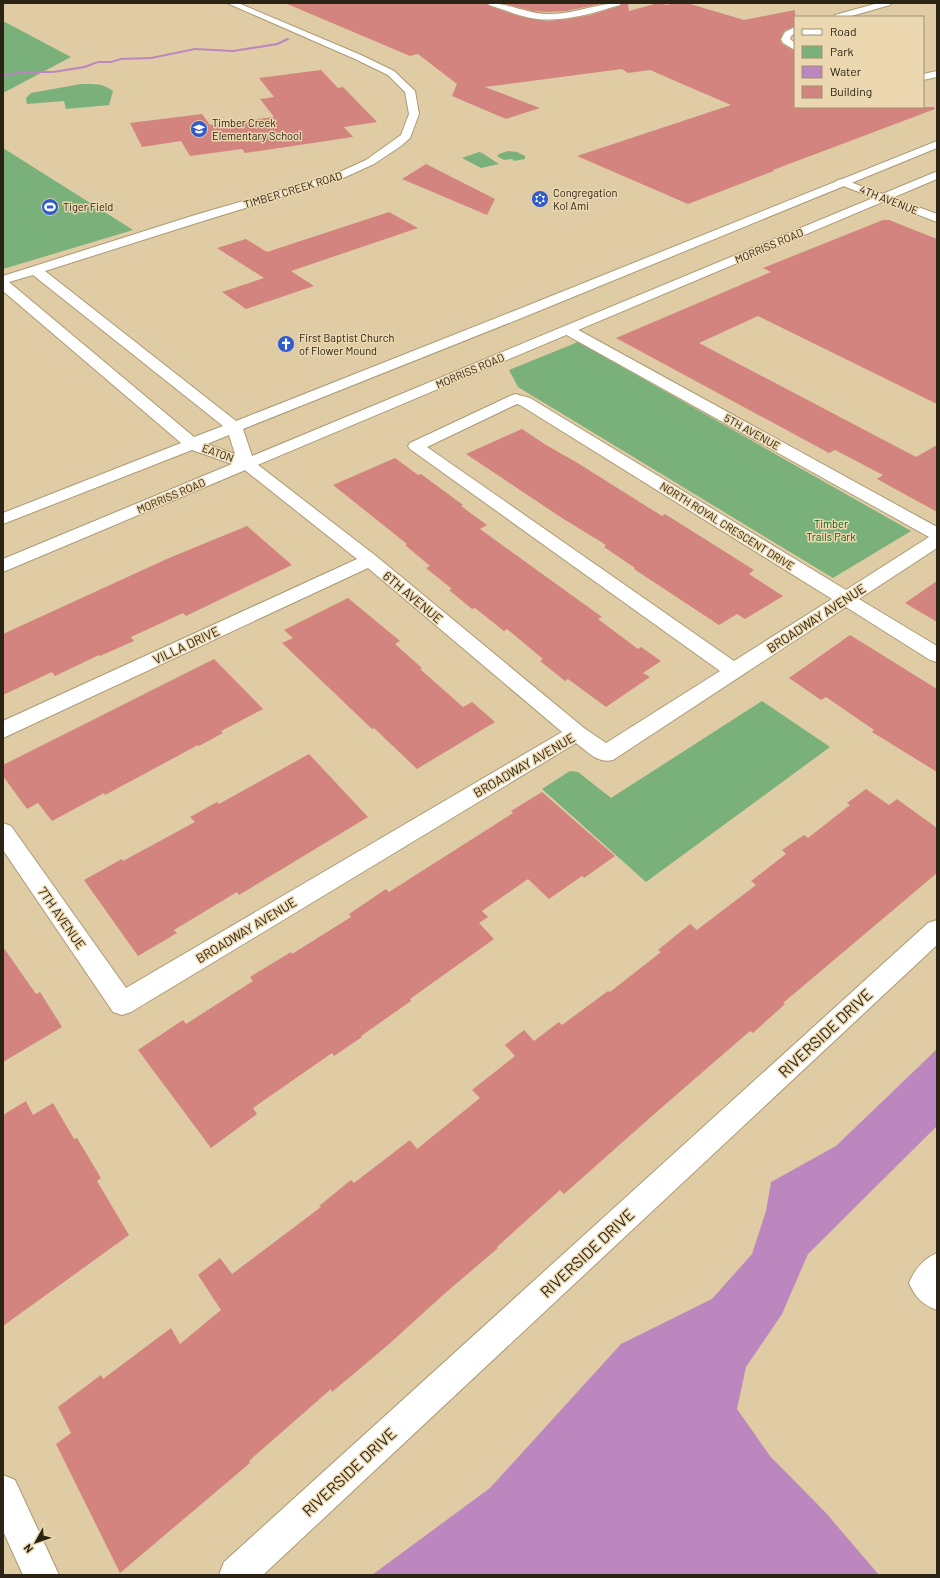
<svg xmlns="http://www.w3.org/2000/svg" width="940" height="1578" viewBox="0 0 940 1578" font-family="Barlow,sans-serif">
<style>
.green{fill:#7ab17a}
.water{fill:#bc87bf}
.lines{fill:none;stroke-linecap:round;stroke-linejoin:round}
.stream{fill:#bc87bf;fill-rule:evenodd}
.building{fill:#d4847e}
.street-casing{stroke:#ac9a74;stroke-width:2}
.secondary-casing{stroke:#ac9a74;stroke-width:2}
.street{fill:#fff;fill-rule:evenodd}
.secondary{fill:#fff;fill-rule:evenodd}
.labels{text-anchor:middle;stroke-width:3;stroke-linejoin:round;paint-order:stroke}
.far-poi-label{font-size:11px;fill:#2b2314;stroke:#ecd8b0;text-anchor:start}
.far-street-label{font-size:11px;fill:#2b2314;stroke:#ecd8b0}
.far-park-label{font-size:11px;fill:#075e16;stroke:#ecd8b0}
.street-label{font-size:13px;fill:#2b2314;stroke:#ecd8b0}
.near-street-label{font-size:16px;fill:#2b2314;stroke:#ecd8b0}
</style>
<rect width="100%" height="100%" fill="#dfcba4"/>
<path class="green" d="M3,21L71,57L3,93Z
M81,84C93,84 103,83 113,91L109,105L66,109L64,101L27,104L26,98L31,93Z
M3,148L133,230L3,269Z
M508,151L517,152L525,156V159L514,161L512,159L504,160L497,156L499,154Z
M479,152L482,153L499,164L481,168L462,158Z
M578,342L911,531L833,578L518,387L509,370Z
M762,701L830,747L646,882L542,789L570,771L578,772L611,798Z"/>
<path class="water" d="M937,1049V1126L808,1254L782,1314L746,1367L737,1409L770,1456L826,1513L879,1575H372L490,1488L621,1344L712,1299L752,1254L766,1211L771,1182L836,1146Z"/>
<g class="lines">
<path class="stream" d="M287,38L290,39L278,45L233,52L195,50L151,59L121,60L111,63H98L85,68L53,73H21L3,77V75L21,71H53L84,66L98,61H111L121,58L151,57L195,48L233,50L277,43Z"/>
</g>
<path class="building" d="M285,3H487L489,6L519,16L547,21L569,19L590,15L620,6L622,3H628L629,11L658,3L667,5L674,3H687L744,20L795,10V26L784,31L780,40L782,44L795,51V107H934L935,109L773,170L774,171L688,204L577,156L731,105L650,70L628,73L622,69L485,87L540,108L506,119L452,96L457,84L418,54L410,56Z
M502,3H605L566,11L548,12L533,11Z
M321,70L338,88L343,87L377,122L344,127L353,137L245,153L242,149L190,156L181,141L142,147L130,123L202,114L210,125L274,117L260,99L274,97L259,78Z
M426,164L495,199L487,215L402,179Z
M389,212L418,228L291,271L314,286L246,309L222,292L264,278L217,248L246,239L267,252Z
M883,220H889L937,239V404L758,316L699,343L916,457L937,445V512L877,479L883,475L835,450L829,453L616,338L771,272L763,268Z
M522,429L546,445L576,462L662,516L665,514L754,570L749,574L783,596L745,619L737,614L719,625L634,569L635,568L604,547L606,545L562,518L466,454Z
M395,458L418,475L421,474L463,505L461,506L487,525L480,529L602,617L598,619L638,649L641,647L661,661L643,673L650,677L606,707L568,679L565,681L540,661L543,659L507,629L504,631L475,608L472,609L449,590L452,589L426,568L430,566L405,545L407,544L333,485Z
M247,526L292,565L186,616L183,613L131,637L134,641L100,656L99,655L55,676L52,672L3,695V634L169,558Z
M937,581V622L905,603Z
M348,598L400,641L395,644L422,668L420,669L463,707L472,702L495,722L417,769L374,728L372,729L282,643L293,638L284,630Z
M850,635L937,689V772L872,732L874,730L826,697L821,700L789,678Z
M214,659L263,709L221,731L223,733L199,746L198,745L105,795L104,793L52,821L38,803L27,809L3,776V765Z
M309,754L368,817L239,895L237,892L174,930L177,933L138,956L84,880L122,859L123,861L195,822L190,817L217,802L219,804Z
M866,789L889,805L897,799L937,828V873L783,1003L785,1004L753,1033L750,1031L660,1109L564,1194L560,1190L497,1247L498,1248L443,1295L388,1345L332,1392L331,1389L249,1461L250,1463L120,1573L56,1444L71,1433L58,1407L101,1375L103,1379L171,1328L180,1344L221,1310L198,1275L220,1258L232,1274L321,1207L319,1206L351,1180L354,1183L410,1140L417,1149L480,1098L472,1090L515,1056L505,1045L524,1030L534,1041L559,1022L562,1025L608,991L610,992L661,952L658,950L690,924L697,930L756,885L751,881L786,854L782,850L804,835L808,838L850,805L847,803Z
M542,792L615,856L584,878L582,876L549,899L528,879L482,911L488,917L479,923L494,939L410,999L411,1001L361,1036L362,1037L334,1056L332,1053L253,1108L257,1114L211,1148L138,1050L183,1020L186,1024L253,981L250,977L291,952L292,954L351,917L349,914L386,889L389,892L513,813L511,811Z
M3,947L36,994L40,992L62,1027L3,1062Z
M26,1101L33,1115L53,1103L74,1139L77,1138L101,1178L97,1181L129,1235L3,1326V1115Z"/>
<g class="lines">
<g class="street-casing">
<path id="street" d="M488,3C509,3 527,14 548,14C573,15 596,3 621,3L620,5C593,13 565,22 537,19C521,17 505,10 489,5Z
M878,3H891L890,5L848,17H834L835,15Z
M795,27V33L791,36L790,39L795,43V50L783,43L781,39L785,32Z
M937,71V77L923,80V74Z
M842,179L937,214V222L838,184L836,182L838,180Z
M568,326L573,327L937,527V548L859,599L937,646V662L930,660L846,607L613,760C598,764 588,752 576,743L131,1012L122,1015L113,1012L3,850V823L11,826L126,988L562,732L368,568L3,738V721L357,559L241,467L239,464L241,461L247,459L253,461L376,556L584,728L606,743L720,671L410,449L408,446L410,443L510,396L515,394L530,398L846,590L929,537L563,333L561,330L563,327ZM517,404L520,405L832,599L734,661L427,447Z
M937,920V945L263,1575H219L224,1562L928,923Z
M937,1253V1310C923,1305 915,1297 909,1283C915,1269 923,1259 937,1253Z
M3,1475L15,1480L59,1575H23L3,1531Z"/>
</g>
<g class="secondary-casing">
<path id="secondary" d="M227,3H238L361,55L394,71L415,91L419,114L410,138L401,146L374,164L341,179L203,221L45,271L236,421L514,311L937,141V148L524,317L243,429L252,456L933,173L937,172V179L3,572V559L232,464L192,450L3,524V513L181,443L3,291V276L195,215L333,175L366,160L401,135L409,114L405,92L388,75L355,59ZM33,275L223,426L194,437L9,282ZM229,435L235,454L207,444Z"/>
</g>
<use href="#street" class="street"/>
<use href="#secondary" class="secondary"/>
</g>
<defs>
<g id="school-disc" transform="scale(0.9)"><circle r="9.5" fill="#305ccb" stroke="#ecd8b0"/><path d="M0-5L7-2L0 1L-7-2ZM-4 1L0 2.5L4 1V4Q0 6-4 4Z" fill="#fff"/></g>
<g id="synagogue-disc" transform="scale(0.9)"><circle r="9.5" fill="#305ccb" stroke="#ecd8b0"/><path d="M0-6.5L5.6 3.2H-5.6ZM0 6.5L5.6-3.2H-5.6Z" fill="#fff"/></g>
<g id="stadium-disc" transform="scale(0.9)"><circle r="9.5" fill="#305ccb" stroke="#ecd8b0"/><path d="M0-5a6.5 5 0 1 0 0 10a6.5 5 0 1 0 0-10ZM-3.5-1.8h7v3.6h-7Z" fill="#fff"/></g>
<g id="church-disc" transform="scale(0.9)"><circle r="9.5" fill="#305ccb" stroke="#ecd8b0"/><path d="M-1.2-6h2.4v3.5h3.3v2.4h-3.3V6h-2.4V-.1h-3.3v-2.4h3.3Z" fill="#fff"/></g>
</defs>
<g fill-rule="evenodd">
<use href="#school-disc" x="199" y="129"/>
<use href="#synagogue-disc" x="540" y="199"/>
<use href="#stadium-disc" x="50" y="207"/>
<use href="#church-disc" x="286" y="344"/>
</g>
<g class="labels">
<g class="far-poi-label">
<text x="212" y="127">Timber Creek<tspan x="212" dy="13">Elementary School</tspan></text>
<text x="553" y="197">Congregation<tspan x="553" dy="13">Kol Ami</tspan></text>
<text x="63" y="211">Tiger Field</text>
<text x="299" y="342">First Baptist Church<tspan x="299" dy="13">of Flower Mound</tspan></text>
</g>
<g class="far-street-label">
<text transform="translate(293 190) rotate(-17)" y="4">TIMBER CREEK ROAD</text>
<text transform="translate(889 200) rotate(21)" y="4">4TH AVENUE</text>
<text transform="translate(769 246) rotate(-23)" y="4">MORRISS ROAD</text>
<text transform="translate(470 371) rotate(-23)" y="4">MORRISS ROAD</text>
<text transform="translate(752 432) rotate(29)" y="4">5TH AVENUE</text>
<text transform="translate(218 453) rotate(20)" y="4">EATON</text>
<text transform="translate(171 496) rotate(-23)" y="4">MORRISS ROAD</text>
<text transform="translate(727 526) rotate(32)" y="4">NORTH ROYAL CRESCENT DRIVE</text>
</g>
<g class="far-park-label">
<text x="831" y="528">Timber<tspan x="831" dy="13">Trails Park</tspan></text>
</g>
<g class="street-label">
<text transform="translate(413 597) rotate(40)" y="5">6TH AVENUE</text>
<text transform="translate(816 618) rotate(-33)" y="5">BROADWAY AVENUE</text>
<text transform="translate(186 645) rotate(-25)" y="5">VILLA DRIVE</text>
<text transform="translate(524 765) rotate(-30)" y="5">BROADWAY AVENUE</text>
<text transform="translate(62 918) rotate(55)" y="5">7TH AVENUE</text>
<text transform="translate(246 930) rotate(-31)" y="5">BROADWAY AVENUE</text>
</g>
<g class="near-street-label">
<text transform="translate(825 1033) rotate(-43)" y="6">RIVERSIDE DRIVE</text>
<text transform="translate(587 1253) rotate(-43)" y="6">RIVERSIDE DRIVE</text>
<text transform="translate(349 1472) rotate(-43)" y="6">RIVERSIDE DRIVE</text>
</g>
</g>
<rect width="940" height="1578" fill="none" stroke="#2b2314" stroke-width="8"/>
<rect x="794" y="16" width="130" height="92" fill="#ecd8b0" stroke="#9f9072"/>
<rect x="802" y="29" width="20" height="6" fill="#ffffff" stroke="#9f9072"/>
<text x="830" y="36" font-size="12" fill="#2b2314">Road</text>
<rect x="802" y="46" width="20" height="12" fill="#7ab17a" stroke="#9f9072"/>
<text x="830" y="56" font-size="12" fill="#2b2314">Park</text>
<rect x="802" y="66" width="20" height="12" fill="#bc87bf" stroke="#9f9072"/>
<text x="830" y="76" font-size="12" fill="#2b2314">Water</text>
<rect x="802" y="86" width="20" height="12" fill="#d4847e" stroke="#9f9072"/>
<text x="830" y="96" font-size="12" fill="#2b2314">Building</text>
<g transform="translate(36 1542) rotate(230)" stroke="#ecd8b0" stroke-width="3" paint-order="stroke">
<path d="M0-3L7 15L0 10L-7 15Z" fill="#2b2314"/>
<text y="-6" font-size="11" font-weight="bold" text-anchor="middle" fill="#2b2314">N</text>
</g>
</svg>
